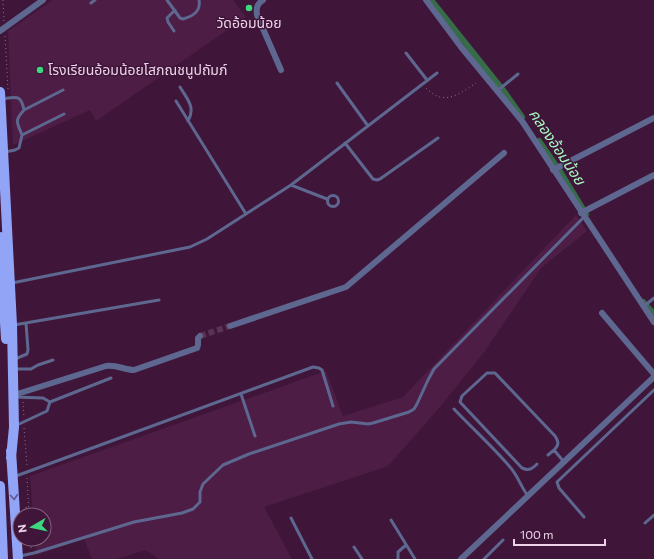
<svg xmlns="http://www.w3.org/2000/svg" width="654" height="559" viewBox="0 0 654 559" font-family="Commissioner,'Noto Sans Thai',sans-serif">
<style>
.built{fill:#4d1d46}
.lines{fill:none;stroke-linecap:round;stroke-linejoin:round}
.canal{stroke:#366c48;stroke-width:6}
.street-tunnel{stroke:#593254;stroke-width:6;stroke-dasharray:6 3;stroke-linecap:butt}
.path{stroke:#906d8a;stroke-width:1;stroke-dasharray:1 3;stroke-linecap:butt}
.lane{stroke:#5d678f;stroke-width:3}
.street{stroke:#5d678f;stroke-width:6}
.primary{stroke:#91a4f6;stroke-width:10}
.oneway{stroke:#64568f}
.poi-dot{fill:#3dd77e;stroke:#3f163a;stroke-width:1.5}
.labels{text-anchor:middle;stroke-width:3;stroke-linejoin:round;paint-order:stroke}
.poi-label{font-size:14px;fill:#eed3e8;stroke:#3f163a}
.water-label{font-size:15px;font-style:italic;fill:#a7f9bf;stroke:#3f163a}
</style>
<rect width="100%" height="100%" fill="#3f163a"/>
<path class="built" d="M53,0H233L246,17L96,121L90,110L13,145L8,31Z
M576,215L587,231L541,268L485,351L440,407L388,466L264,507L292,559H159L145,550L117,559H92L84,539L37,555L35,539H44V515H33L30,476L326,371L343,416L403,397Z"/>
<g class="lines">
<path class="canal" d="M431,0L503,90L522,117
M539,141L561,173L586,214
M643,302L654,314"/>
<path class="street-tunnel" d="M200,336L230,326"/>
<path class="path" d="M3,0L4,21
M5,36L8,89
M426,88C444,107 459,94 476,83
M23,402L24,417
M24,428L27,466
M27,478L29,515
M26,507L28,515
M31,539V548"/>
<path class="lane" d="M167,0L180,18L183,19C194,16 201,11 199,0
M91,3L95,0
M174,31L168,22L167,18L175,10
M406,53L427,80
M337,83L368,126
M180,87C187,99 196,107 188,121
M497,91L518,74
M2,99C16,97 21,94 24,110C14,121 17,122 22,135
M176,101L246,214
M24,110L63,90
M345,143L373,179L377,180L380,179L438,138
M5,152L15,150L19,148L22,135L64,114
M291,185L327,199
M327.5 201a5.5 5.5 0 1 1 11 0a5.5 5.5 0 1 1-11 0Z
M12,283L190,247L207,239L291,185L437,73
M643,307L654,298
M14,325L159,300
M15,359L27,354L28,350L26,323
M15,369H31L38,365L53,360
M241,394L255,436
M15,397L43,398L50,402
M454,409C472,428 493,447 510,467C518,476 521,487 528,496
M17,425L47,411L50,402L111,378
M548,455L554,450
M537,464C532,469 529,471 522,468L460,402L462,396L487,373H495L555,436C559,442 559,445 554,450L564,462
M16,476L313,367L319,368L322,370L333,406
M584,517L559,488L557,482L654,390
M291,518L312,559
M391,520L415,559
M645,523L654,515
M354,547L362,559
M20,556L34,553L134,522L182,513L193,509L200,502V492L203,484L223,465L249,454L339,424L351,422L368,424L373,423L409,412L414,409L417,404L428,380L434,369L584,217
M398,559V552L406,545
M484,559L503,540"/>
<path class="street" d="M263,0C257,4 256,8 257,15L281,70
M426,0L461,47L522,121L654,322
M0,31L43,0
M553,170L654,118
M581,213L654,175
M602,313L654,374
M230,326L346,287L504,153
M14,395L106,366C116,364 124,370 134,370L197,348L198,345V338L200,336
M461,559L654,377"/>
<path class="primary" d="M0,92L12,325L14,427L11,458
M0,237L6,339
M11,451L18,559
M0,486L3,559"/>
</g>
<defs><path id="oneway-chevron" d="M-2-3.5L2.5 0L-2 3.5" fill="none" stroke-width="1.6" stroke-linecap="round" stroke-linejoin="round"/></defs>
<use class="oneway" href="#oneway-chevron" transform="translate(14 497) rotate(86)"/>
<g class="poi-dot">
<circle cx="249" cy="8" r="4"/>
<circle cx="40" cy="70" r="4"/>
</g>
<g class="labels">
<g class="poi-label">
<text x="249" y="28">วัดอ้อมน้อย</text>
<text x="48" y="75" text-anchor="start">โรงเรียนอ้อมน้อยโสภณชนูปถัมภ์</text>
</g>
<g class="water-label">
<text transform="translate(557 147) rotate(56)" y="5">คลองอ้อมน้อย</text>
</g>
</g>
<g transform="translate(32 527) rotate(261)"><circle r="19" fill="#3f163a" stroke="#856280"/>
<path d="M0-3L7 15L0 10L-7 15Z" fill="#3dd77e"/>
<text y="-6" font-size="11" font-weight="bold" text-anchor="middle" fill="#eed3e8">N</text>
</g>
<path d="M514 539v6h91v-6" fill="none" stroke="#eed3e8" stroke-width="2"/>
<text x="520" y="539" font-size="12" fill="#eed3e8" stroke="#3f163a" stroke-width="3" paint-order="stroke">100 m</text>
</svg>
